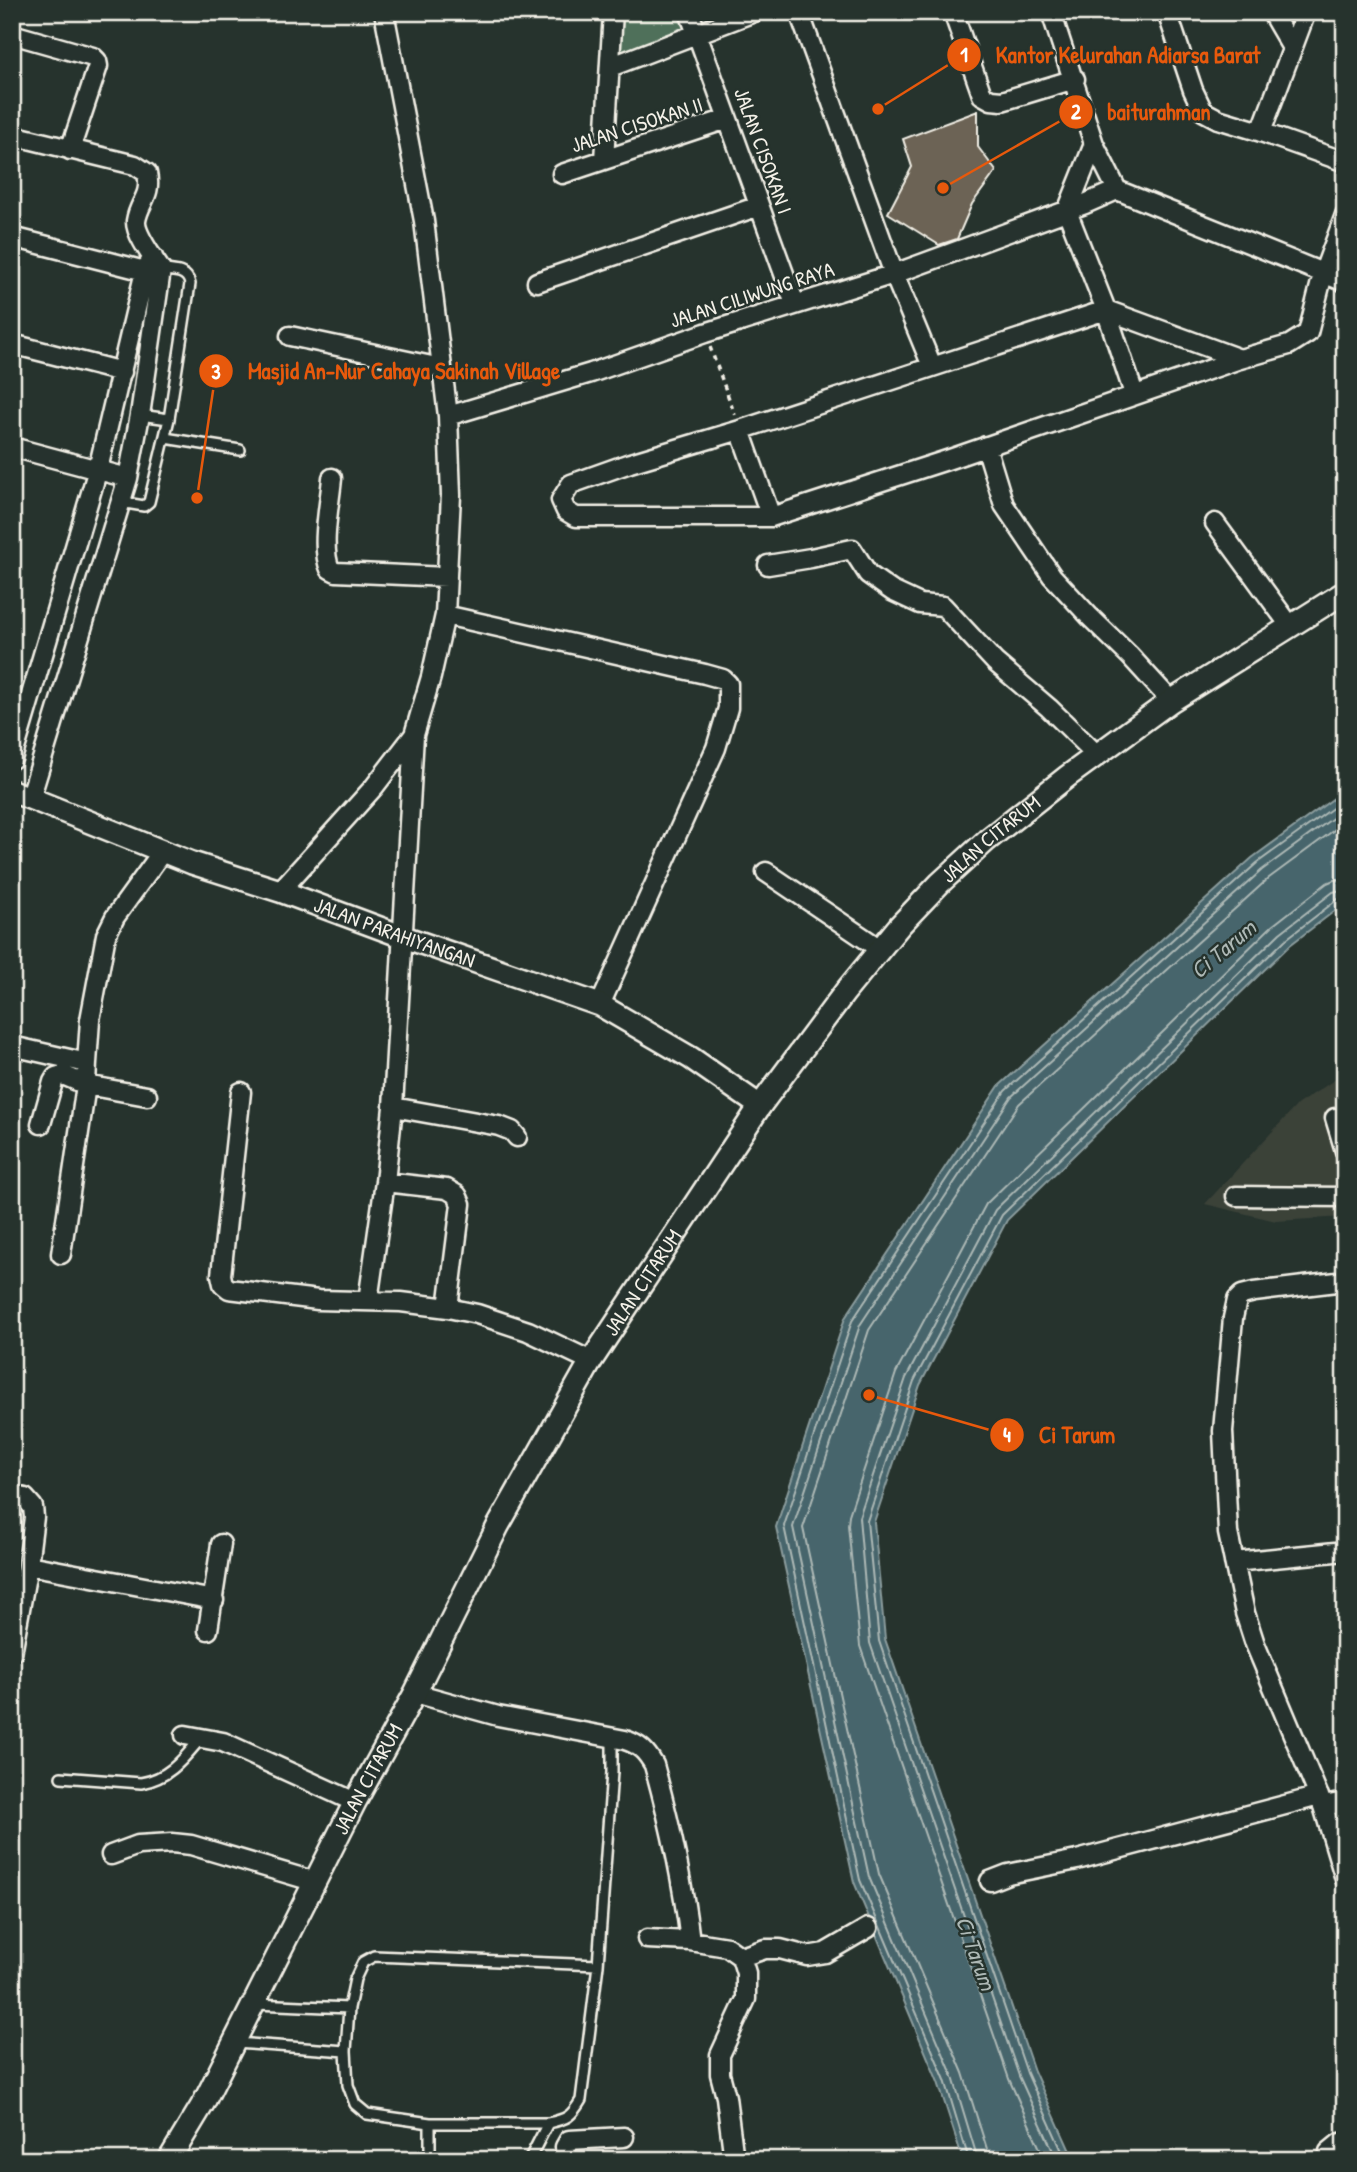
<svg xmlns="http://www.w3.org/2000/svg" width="1357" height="2172" viewBox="0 0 1357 2172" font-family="'Patrick Hand',sans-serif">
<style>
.built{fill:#3b4239}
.green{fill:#4f705a;stroke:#a2b0a1;stroke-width:2}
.water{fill:#46656c;stroke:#8c9d9e;stroke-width:2}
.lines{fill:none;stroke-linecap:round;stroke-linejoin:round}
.shore{stroke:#aeb9b6;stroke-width:2}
.building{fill:#6c6454;stroke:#f4f1e8;stroke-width:2}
.service-casing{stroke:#f4f1e8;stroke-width:14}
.minor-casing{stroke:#f4f1e8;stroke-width:23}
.tertiary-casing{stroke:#f4f1e8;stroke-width:26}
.path{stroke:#f4f1e8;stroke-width:3.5;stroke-dasharray:5 5;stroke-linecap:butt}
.service{stroke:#26332d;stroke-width:9}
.minor{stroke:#26332d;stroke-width:18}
.tertiary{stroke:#26332d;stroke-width:21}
.labels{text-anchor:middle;stroke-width:5;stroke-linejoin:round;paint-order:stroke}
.street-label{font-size:21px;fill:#f4f1e8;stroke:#26332d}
.water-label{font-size:23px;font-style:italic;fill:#aeb9b6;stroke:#26332d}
.leader{fill:none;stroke:#e8590c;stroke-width:2.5}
.callout-dot{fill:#e8590c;stroke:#26332d;stroke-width:2.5}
.mark-label{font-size:21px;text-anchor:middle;font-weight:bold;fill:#fff}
.callout-label{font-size:23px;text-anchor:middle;font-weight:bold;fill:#e8590c;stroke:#26332d;stroke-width:5;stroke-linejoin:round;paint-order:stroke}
</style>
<rect width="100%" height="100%" fill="#26332d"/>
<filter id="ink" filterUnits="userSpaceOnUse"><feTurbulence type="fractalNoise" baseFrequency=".0143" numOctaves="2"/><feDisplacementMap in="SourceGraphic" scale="14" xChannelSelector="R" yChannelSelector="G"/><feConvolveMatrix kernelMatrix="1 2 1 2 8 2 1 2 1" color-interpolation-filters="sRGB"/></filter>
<g filter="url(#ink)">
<path class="built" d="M1345,1073V1217L1276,1221L1205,1204L1298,1104Z"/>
<path class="green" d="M619,12H685L690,28L619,56Z"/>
<path class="water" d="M1345,790V903L1290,945L1007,1220L920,1385L874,1522L885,1639L1034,2071L1074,2160H963L938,2082L854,1882L776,1527L845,1318L999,1086L1252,858Z"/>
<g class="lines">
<path class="shore" d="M969,2160L945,2080L860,1880L784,1526L852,1321L1005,1091L1257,863L1345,799
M978,2160L953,2077L869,1877L793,1527L860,1325L1011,1097L1262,870L1345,809
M988,2160L987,2149L963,2073L879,1874L803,1528L869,1330L1019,1104L1269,878L1345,822
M1045,2160L1009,2079L860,1646L848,1525L849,1515L896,1373L986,1204L1272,926L1327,883L1334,880L1345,878
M1057,2160L1019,2076L870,1643L859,1517L906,1378L995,1210L1280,933L1333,892L1345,889
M1066,2160L1027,2073L879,1641L867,1521L914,1381L1002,1215L1285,940L1338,899L1345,898"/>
</g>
<path class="building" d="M978,111V147L996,171L972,204L957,239L939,245L888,213L912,167L903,139Z"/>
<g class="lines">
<g class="service-casing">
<path id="service" d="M140,415L169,419
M165,438L240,450
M120,502L144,506L149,502L169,419L190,284C187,269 171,271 158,270
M61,1777L141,1783C170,1778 184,1758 202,1737
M255,2004L349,2008L355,1979L363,1962L374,1956L598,1965
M236,2043L346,2051L348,2085L355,2104L367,2114L430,2123H548C567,2119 571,2117 581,2100L598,1965L612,1772V1737
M346,2051L349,2008
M430,2123V2154L432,2160
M529,2160L548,2123"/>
</g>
<g class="minor-casing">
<path id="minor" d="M689,12L795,304
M799,12L894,274L932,366
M953,12L982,95L991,100L1002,101L1075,79
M1051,12L1094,144
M1167,12L1193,90L1203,111L1218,119L1261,132L1345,162
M1271,12L1292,48
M12,34L93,57L97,61L98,66L70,150
M610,67L754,12
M1261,132L1306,12
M12,135L135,165L147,173C152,197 139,201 136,221C135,234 154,259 161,270L140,415L128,478L30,799
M604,160L613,12
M562,174L727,119
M1067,211L1094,144L1117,190L1345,282
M1067,211L1106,310L1134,394
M12,237L145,271
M537,282L759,206
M290,336L441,368
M12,344L122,372
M1240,359L1106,310L740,430L630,463L571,484L561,500L566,511L576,517H771L947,460L1240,359L1289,345L1308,333L1323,274L1345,215
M448,416L591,373L705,333L894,274L1085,204L1117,190
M740,430L771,517
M986,446L1004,505L1052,576L1090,617L1130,656L1171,701
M12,447L128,478
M332,478C330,503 320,547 330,569L336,572L447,577
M1215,523L1291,627
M768,565L811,558L852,549L868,574L892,591L920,604L943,606L995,662L1049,708L1097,755
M445,615L705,674L723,679L728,684V708L716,748L600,1005
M12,759L98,469L145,271L153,257
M766,872L880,949
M280,891L374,787L414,735
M12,1046L87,1063L90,1020L106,935L115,917L162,852
M241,1092L221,1275L223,1284L229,1289L318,1300L401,1302L448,1308L477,1314L528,1331L591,1361
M393,1107L499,1126L512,1131L517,1137
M1335,1118L1345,1151
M41,1124L53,1082L56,1077L63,1075L86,1085L147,1096
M385,1182L447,1189L457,1195L461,1204L448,1308
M1236,1196L1345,1197
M61,1254L86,1085L87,1063
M1345,1281L1254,1292L1242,1295L1237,1300L1233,1318L1223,1431L1228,1533L1245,1613L1255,1644L1323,1806L1345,1879
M368,1301L385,1182L393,1107L414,735L431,677L445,615L451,495L448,416L424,221L384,12
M12,1495L25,1498L33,1507L34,1517L28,1565L12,1653
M1234,1562L1345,1551
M28,1565L214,1600
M208,1630L221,1544
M415,1693L498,1716L625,1740C640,1745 646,1751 654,1765C670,1823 683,1882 690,1941L727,1947L741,1957L746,1973V1999L720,2055V2074L726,2097L734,2160
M185,1735L223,1742L355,1802
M1323,1806L1345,1802
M111,1855L138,1845L172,1843L191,1845L316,1882
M990,1881L1008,1874L1077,1860L1319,1796
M647,1939L690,1941
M741,1957L765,1949H780L807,1956L825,1953L868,1928
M566,2160L565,2147L569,2140L624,2137
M1328,2160L1329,2152L1340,2143L1345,2142"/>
</g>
<g class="tertiary-casing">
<g id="tertiary">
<path id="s1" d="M12,791L192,863L280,891L404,937L600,1005L691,1058L760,1106"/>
<path id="s2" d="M169,2160L204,2102L355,1802L415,1693L498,1526L591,1361L760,1106L845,992L900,925L940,883L987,840L1068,776L1171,701L1345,592"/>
</g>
</g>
<path class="path" d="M710,347L735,415"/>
<use href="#service" class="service"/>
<use href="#minor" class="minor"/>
<use href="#tertiary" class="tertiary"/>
</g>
</g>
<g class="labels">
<g class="street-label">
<text transform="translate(637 125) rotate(-18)" y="7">JALAN CISOKAN II</text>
<text transform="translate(763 151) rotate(70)" y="7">JALAN CISOKAN I</text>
<text transform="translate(752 295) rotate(-18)" y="7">JALAN CILIWUNG RAYA</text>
<text dy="7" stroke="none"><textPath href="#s2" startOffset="1564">JALAN CITARUM</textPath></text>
<text dy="7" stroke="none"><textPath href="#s1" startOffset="408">JALAN PARAHIYANGAN</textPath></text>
<text dy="7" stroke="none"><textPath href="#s2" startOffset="998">JALAN CITARUM</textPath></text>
<text dy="7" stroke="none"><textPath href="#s2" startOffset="430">JALAN CITARUM</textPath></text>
</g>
<g class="water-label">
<text transform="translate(1223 949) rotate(-40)" y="8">Ci Tarum</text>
<text transform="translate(976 1953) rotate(70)" y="8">Ci Tarum</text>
</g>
</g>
<path class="leader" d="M878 109L964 55M943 188L1076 112M197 498L216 371M869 1395L1007 1435"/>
<g class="callout-dot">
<circle cx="878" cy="109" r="7"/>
<circle cx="943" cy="188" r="7"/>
<circle cx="197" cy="498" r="7"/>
<circle cx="869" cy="1395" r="7"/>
<circle cx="964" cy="55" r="18"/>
<circle cx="1076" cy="112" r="18"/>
<circle cx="216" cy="371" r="18"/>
<circle cx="1007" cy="1435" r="18"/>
</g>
<g class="mark-label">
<text x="964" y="62">1</text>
<text x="1076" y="119">2</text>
<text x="216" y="379">3</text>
<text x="1007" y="1442">4</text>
</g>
<g class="callout-label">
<text x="1128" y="63">Kantor Kelurahan Adiarsa Barat</text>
<text x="1159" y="120">baiturahman</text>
<text x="404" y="379">Masjid An-Nur Cahaya Sakinah Village</text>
<text x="1077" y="1443">Ci Tarum</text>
</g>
<rect width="1357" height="2172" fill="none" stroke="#26332d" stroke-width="42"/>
<rect x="21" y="21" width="1315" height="2130" fill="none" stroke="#f4f1e8" stroke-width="2.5" filter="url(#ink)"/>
</svg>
